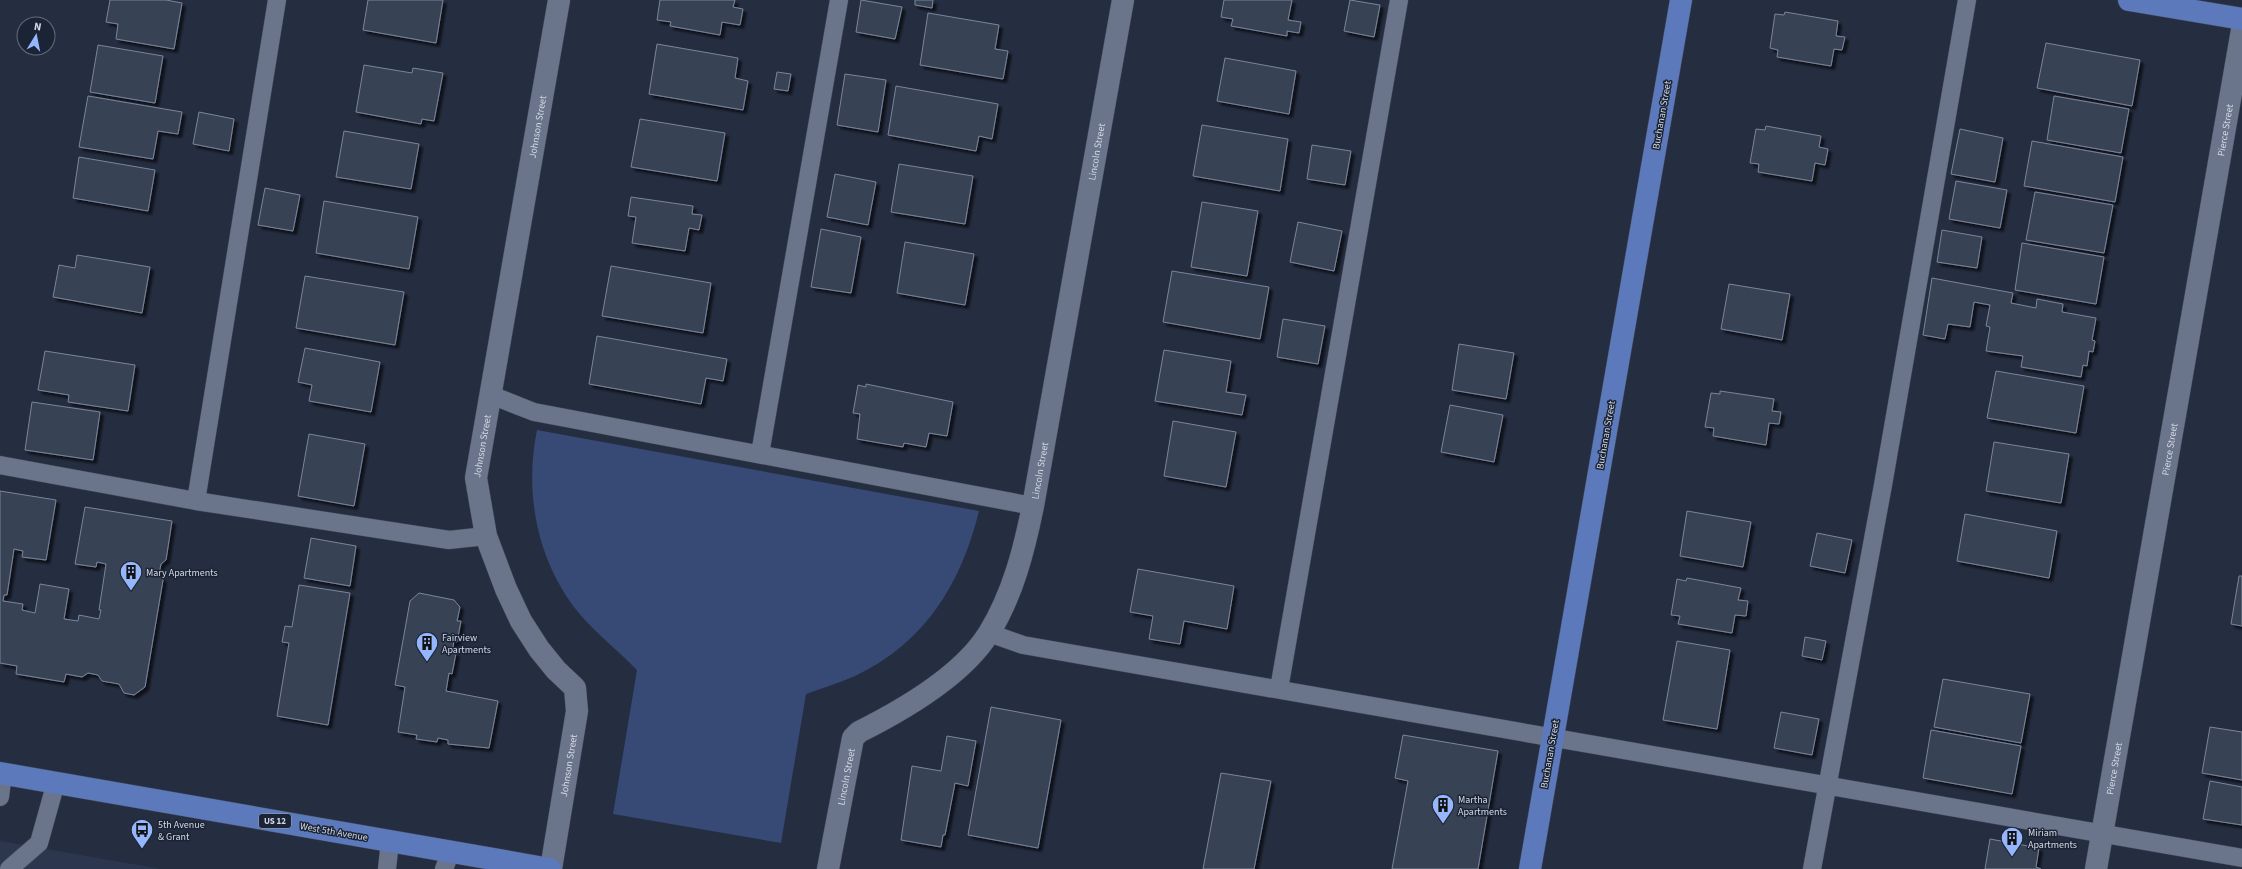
<svg xmlns="http://www.w3.org/2000/svg" width="2242" height="869" viewBox="0 0 2242 869" font-family="'Source Sans 3',sans-serif">
<style>
.built{fill:#2c374f}
.green{fill:#374a75}
.building{fill:#394255;stroke:#7a859b;filter:url(#shadow)}
.lines{fill:none;stroke-linecap:round;stroke-linejoin:round}
.lane-casing{stroke:#414857;stroke-width:19}
.street-casing{stroke:#414857;stroke-width:23}
.primary-casing{stroke:#414857;stroke-width:23}
.lane{stroke:#6a748a;stroke-width:18}
.street{stroke:#6a748a;stroke-width:22}
.primary{stroke:#5c79bb;stroke-width:22}
.labels{text-anchor:middle;stroke-width:3;stroke-linejoin:round;paint-order:stroke}
.shield{fill:#1b2435;stroke:#9ca2b0;stroke-width:1}
.shield-label{font-size:9px;font-weight:bold;fill:#d3d8e4}
.street-label{font-size:10px;fill:#d3d8e4;stroke:#1b2435}
.poi-label{font-size:10px;fill:#d3d8e4;stroke:#1b2435;text-anchor:start}
</style>
<defs>
<filter id="shadow"><feDropShadow dx="3.5" dy="3.5" stdDeviation="1" flood-color="#0009"/></filter>
</defs>
<rect width="100%" height="100%" fill="#252d40"/>
<path class="built" d="M0,841L161,869H0Z"/>
<path class="green" d="M537,430L979,511C961,584 925,643 855,676C839,683 822,688 806,694L781,843L613,814L637,670C618,650 595,633 578,612C537,561 524,493 537,430Z"/>
<path class="building" d="M110,0H166L182,3L174,49L116,39L118,24L106,22Z
M368,0H443L436,43L363,30Z
M660,0H735L733,7L743,9L740,25L722,22L720,35L670,26L671,22L657,20Z
M861,0L902,7L895,39L856,32Z
M915,0H933L932,8L915,5Z
M1224,0H1292L1288,20L1301,22L1299,33L1287,31V36L1231,26L1233,19L1221,17Z
M1350,0L1380,5L1374,37L1344,31Z
M1785,12L1838,21L1836,36L1845,37L1842,50L1834,49L1831,66L1777,57L1778,50L1770,48L1775,14L1784,15Z
M928,13L999,25L995,49L1008,51L1003,79L920,65Z
M2046,43L2140,60L2132,106L2037,88Z
M657,44L738,58L735,78L748,81L743,110L649,94Z
M98,45L163,56L155,103L90,92Z
M1225,58L1296,71L1289,114L1217,101Z
M364,65L412,73L413,68L443,73L434,121L422,119L421,124L356,112Z
M777,72L791,74L788,91L774,89Z
M845,74L886,80L878,132L837,125Z
M896,86L998,104L992,139L979,136L976,151L888,135Z
M88,96L182,112L178,134L158,131L153,159L79,147Z
M2054,96L2129,109L2121,153L2047,140Z
M199,112L234,119L229,151L193,144Z
M640,119L725,133L717,181L631,167Z
M1202,125L1288,139L1280,191L1193,176Z
M1766,126L1821,136L1819,147L1828,149L1825,165L1815,163L1812,181L1758,172L1759,164L1750,163L1756,129L1765,130Z
M1960,129L2003,138L1995,182L1951,174Z
M344,131L419,144L411,189L336,177Z
M2032,141L2123,157L2115,202L2024,186Z
M1312,145L1351,151L1345,185L1307,179Z
M79,157L155,170L148,211L73,198Z
M899,164L973,176L965,224L891,212Z
M835,174L876,182L868,225L827,217Z
M1956,181L2007,190L2000,228L1949,219Z
M265,188L300,195L293,231L258,225Z
M2035,192L2113,205L2104,253L2026,240Z
M631,197L693,206L692,214L702,215L699,230L689,228L685,251L632,243L636,217L628,216Z
M324,201L418,217L409,269L316,253Z
M1202,202L1258,211L1247,276L1191,267Z
M1298,222L1342,231L1334,271L1290,262Z
M821,229L861,237L851,293L811,287Z
M1942,230L1982,237L1977,268L1937,262Z
M905,242L974,254L965,305L897,293Z
M2022,243L2104,257L2096,304L2015,290Z
M77,255L150,267L142,313L53,297L59,265L75,268Z
M611,266L711,283L703,333L602,316Z
M1172,271L1269,287L1260,339L1163,322Z
M305,276L404,292L395,345L296,328Z
M1932,278L2013,293L2011,303L2036,308L2037,299L2063,304L2062,312L2096,318L2092,340L2095,341L2093,352L2089,351L2087,366L2083,365L2081,377L2021,367L2023,356L1986,351L1990,327L1986,326L1990,305L1974,302L1970,327L1948,324L1945,339L1923,335Z
M1729,284L1790,294L1782,340L1721,329Z
M1283,319L1325,326L1318,364L1277,357Z
M597,336L727,359L723,381L706,378L701,404L589,384Z
M1459,344L1514,353L1506,399L1452,390Z
M305,348L380,362L371,412L309,401L312,385L298,382Z
M1164,350L1231,361L1226,392L1246,395L1242,415L1155,401Z
M45,351L135,365L128,411L68,402L69,395L38,390Z
M1996,371L2084,386L2076,433L1987,418Z
M866,384L953,402L947,436L929,433L926,447L904,443L903,447L857,439L860,414L853,413L858,385L866,387Z
M1720,391L1774,399L1772,411L1781,412L1779,424L1769,423L1766,445L1713,436L1714,428L1705,427L1711,393L1720,394Z
M32,402L100,412L93,460L25,450Z
M1450,405L1503,415L1494,462L1441,452Z
M1173,421L1236,432L1226,487L1164,476Z
M309,434L365,444L354,506L298,496Z
M1994,442L2069,454L2061,503L1986,491Z
M0,491L56,500L46,560L22,557L23,551L14,549L7,595H4L3,601L23,604L22,610L35,613L40,584L69,589L64,619L78,621L79,615L99,619L101,610H99L106,564L97,562L96,567L75,564L85,507L172,521L166,560L161,564L159,574L163,580L145,687L134,695L124,693L119,684L102,681L98,675L88,673L82,677L66,674L64,682L16,674L17,666L0,663Z
M1687,511L1751,522L1743,567L1680,556Z
M1965,514L2057,531L2049,578L1957,561Z
M1817,533L1852,540L1845,573L1810,566Z
M311,538L356,546L350,586L304,578Z
M1138,569L1234,586L1227,629L1184,621L1180,644L1149,639L1153,616L1130,612Z
M2239,576H2242V626L2231,624Z
M1687,578L1741,588L1738,600L1748,601L1746,616L1735,615L1732,633L1678,624L1680,616L1671,615L1677,579L1686,581Z
M299,585L350,593L328,725L277,716L289,643L282,642L285,626L292,627Z
M419,593L454,600L460,607L457,621H461L457,642L454,641L452,653H456L452,674L449,673L446,691L498,701L489,748L448,744V740L438,738L437,742L416,739L417,735L398,732L405,687L395,685L410,601Z
M1805,637L1826,641L1822,660L1802,656Z
M1677,641L1730,650L1717,729L1663,720Z
M1943,679L2030,694L2021,743L1934,727Z
M991,707L1061,720L1038,848L968,835Z
M1781,712L1819,719L1812,755L1774,748Z
M2210,727L2242,732V780L2202,773Z
M1931,730L2021,746L2012,794L1923,778Z
M1403,735L1498,751L1478,869H1392L1408,781L1395,778Z
M947,736L976,741L968,786L955,783L945,835H943L941,847L901,840L912,766L941,771Z
M1221,773L1271,781L1254,869H1203Z
M2210,781L2242,787V825L2203,819Z
M1990,839L2039,848L2036,867L2041,869H1985Z"/>
<g class="lines">
<g class="lane-casing">
<path id="lane" d="M491,395L534,412L1033,506
M760,454L839,0
M0,465L196,501L449,540L486,536
M196,501L277,0
M989,633L1023,645L2242,858
M1279,689L1399,0
M0,797L3,773
M9,869L39,843L56,782
M387,869L390,841
M444,869L451,851
M1812,869L1883,485L1967,0"/>
</g>
<g class="street-casing">
<g id="street">
<path id="s1" d="M551,869L577,711L575,688L556,670L539,649L521,621L506,589L486,536L476,478L559,0"/>
<path id="s2" d="M828,869L853,738L859,732C903,710 963,675 989,633C1013,594 1024,550 1033,506L1123,0"/>
<path id="s3" d="M2096,869L2242,30"/>
</g>
</g>
<g class="primary-casing">
<path id="primary" d="M2129,0L2242,19
M0,773L550,869
M1530,869L1681,0"/>
</g>
<use href="#lane" class="lane"/>
<use href="#street" class="street"/>
<use href="#primary" class="primary"/>
</g>
<defs>
<g id="building-pin" transform="scale(1.15)"><path d="M0 17L-7.5 6A9.5 9.5 0 1 1 7.5 6Z" fill="#95b6fd" stroke="#1b2435"/><path d="M-4-6H4V6H1V3H-1V6H-4ZM-2.5-4.3h1.7v1.8h-1.7ZM.8-4.3h1.7v1.8H.8ZM-2.5-1h1.7V.8h-1.7ZM.8-1h1.7V.8H.8Z" fill="#111"/></g>
<g id="bus-pin" transform="scale(1.15)"><path d="M0 17L-7.5 6A9.5 9.5 0 1 1 7.5 6Z" fill="#95b6fd" stroke="#1b2435"/><path d="M-5-6H5V4H4V6H2V4H-2V6H-4V4H-5ZM-3.5-4V0h7V-4ZM-3.5 1.2v1.5H-2V1.2ZM2 1.2v1.5H3.5V1.2Z" fill="#111"/></g>
</defs>
<g fill-rule="evenodd">
<use href="#building-pin" x="131" y="572"/>
<use href="#building-pin" x="427" y="643"/>
<use href="#building-pin" x="1443" y="805"/>
<use href="#bus-pin" x="142" y="830"/>
<use href="#building-pin" x="2012" y="838"/>
</g>
<g class="labels">
<rect class="shield" x="259" y="814" width="32" height="14" rx="3"/>
<g class="shield-label">
<text x="275" y="824">US 12</text>
</g>
<g class="street-label">
<text transform="translate(1661 115) rotate(-80)" y="4">Buchanan Street</text>
<text dy="4" stroke="none"><textPath href="#s1" startOffset="777">Johnson Street</textPath></text>
<text dy="4" stroke="none"><textPath href="#s3" startOffset="750">Pierce Street</textPath></text>
<text dy="4" stroke="none"><textPath href="#s2" startOffset="802">Lincoln Street</textPath></text>
<text transform="translate(1605 435) rotate(-80)" y="4">Buchanan Street</text>
<text dy="4" stroke="none"><textPath href="#s1" startOffset="453">Johnson Street</textPath></text>
<text dy="4" stroke="none"><textPath href="#s3" startOffset="426">Pierce Street</textPath></text>
<text dy="4" stroke="none"><textPath href="#s2" startOffset="478">Lincoln Street</textPath></text>
<text transform="translate(1549 754) rotate(-80)" y="4">Buchanan Street</text>
<text dy="4" stroke="none"><textPath href="#s1" startOffset="105">Johnson Street</textPath></text>
<text dy="4" stroke="none"><textPath href="#s3" startOffset="102">Pierce Street</textPath></text>
<text dy="4" stroke="none"><textPath href="#s2" startOffset="94">Lincoln Street</textPath></text>
<text transform="translate(334 831) rotate(10)" y="4">West 5th Avenue</text>
</g>
<g class="poi-label">
<text x="146" y="576">Mary Apartments</text>
<text x="442" y="641">Fairview<tspan x="442" dy="12">Apartments</tspan></text>
<text x="1458" y="803">Martha<tspan x="1458" dy="12">Apartments</tspan></text>
<text x="158" y="828">5th Avenue<tspan x="158" dy="12">&amp; Grant</tspan></text>
<text x="2028" y="836">Miriam<tspan x="2028" dy="12">Apartments</tspan></text>
</g>
</g>
<g transform="translate(36 36) rotate(10)"><circle r="19" fill="#1b2435" stroke="#656c7b"/>
<path d="M0-3L7 15L0 10L-7 15Z" fill="#95b6fd"/>
<text y="-6" font-size="11" font-weight="bold" text-anchor="middle" fill="#d3d8e4">N</text>
</g>
</svg>
